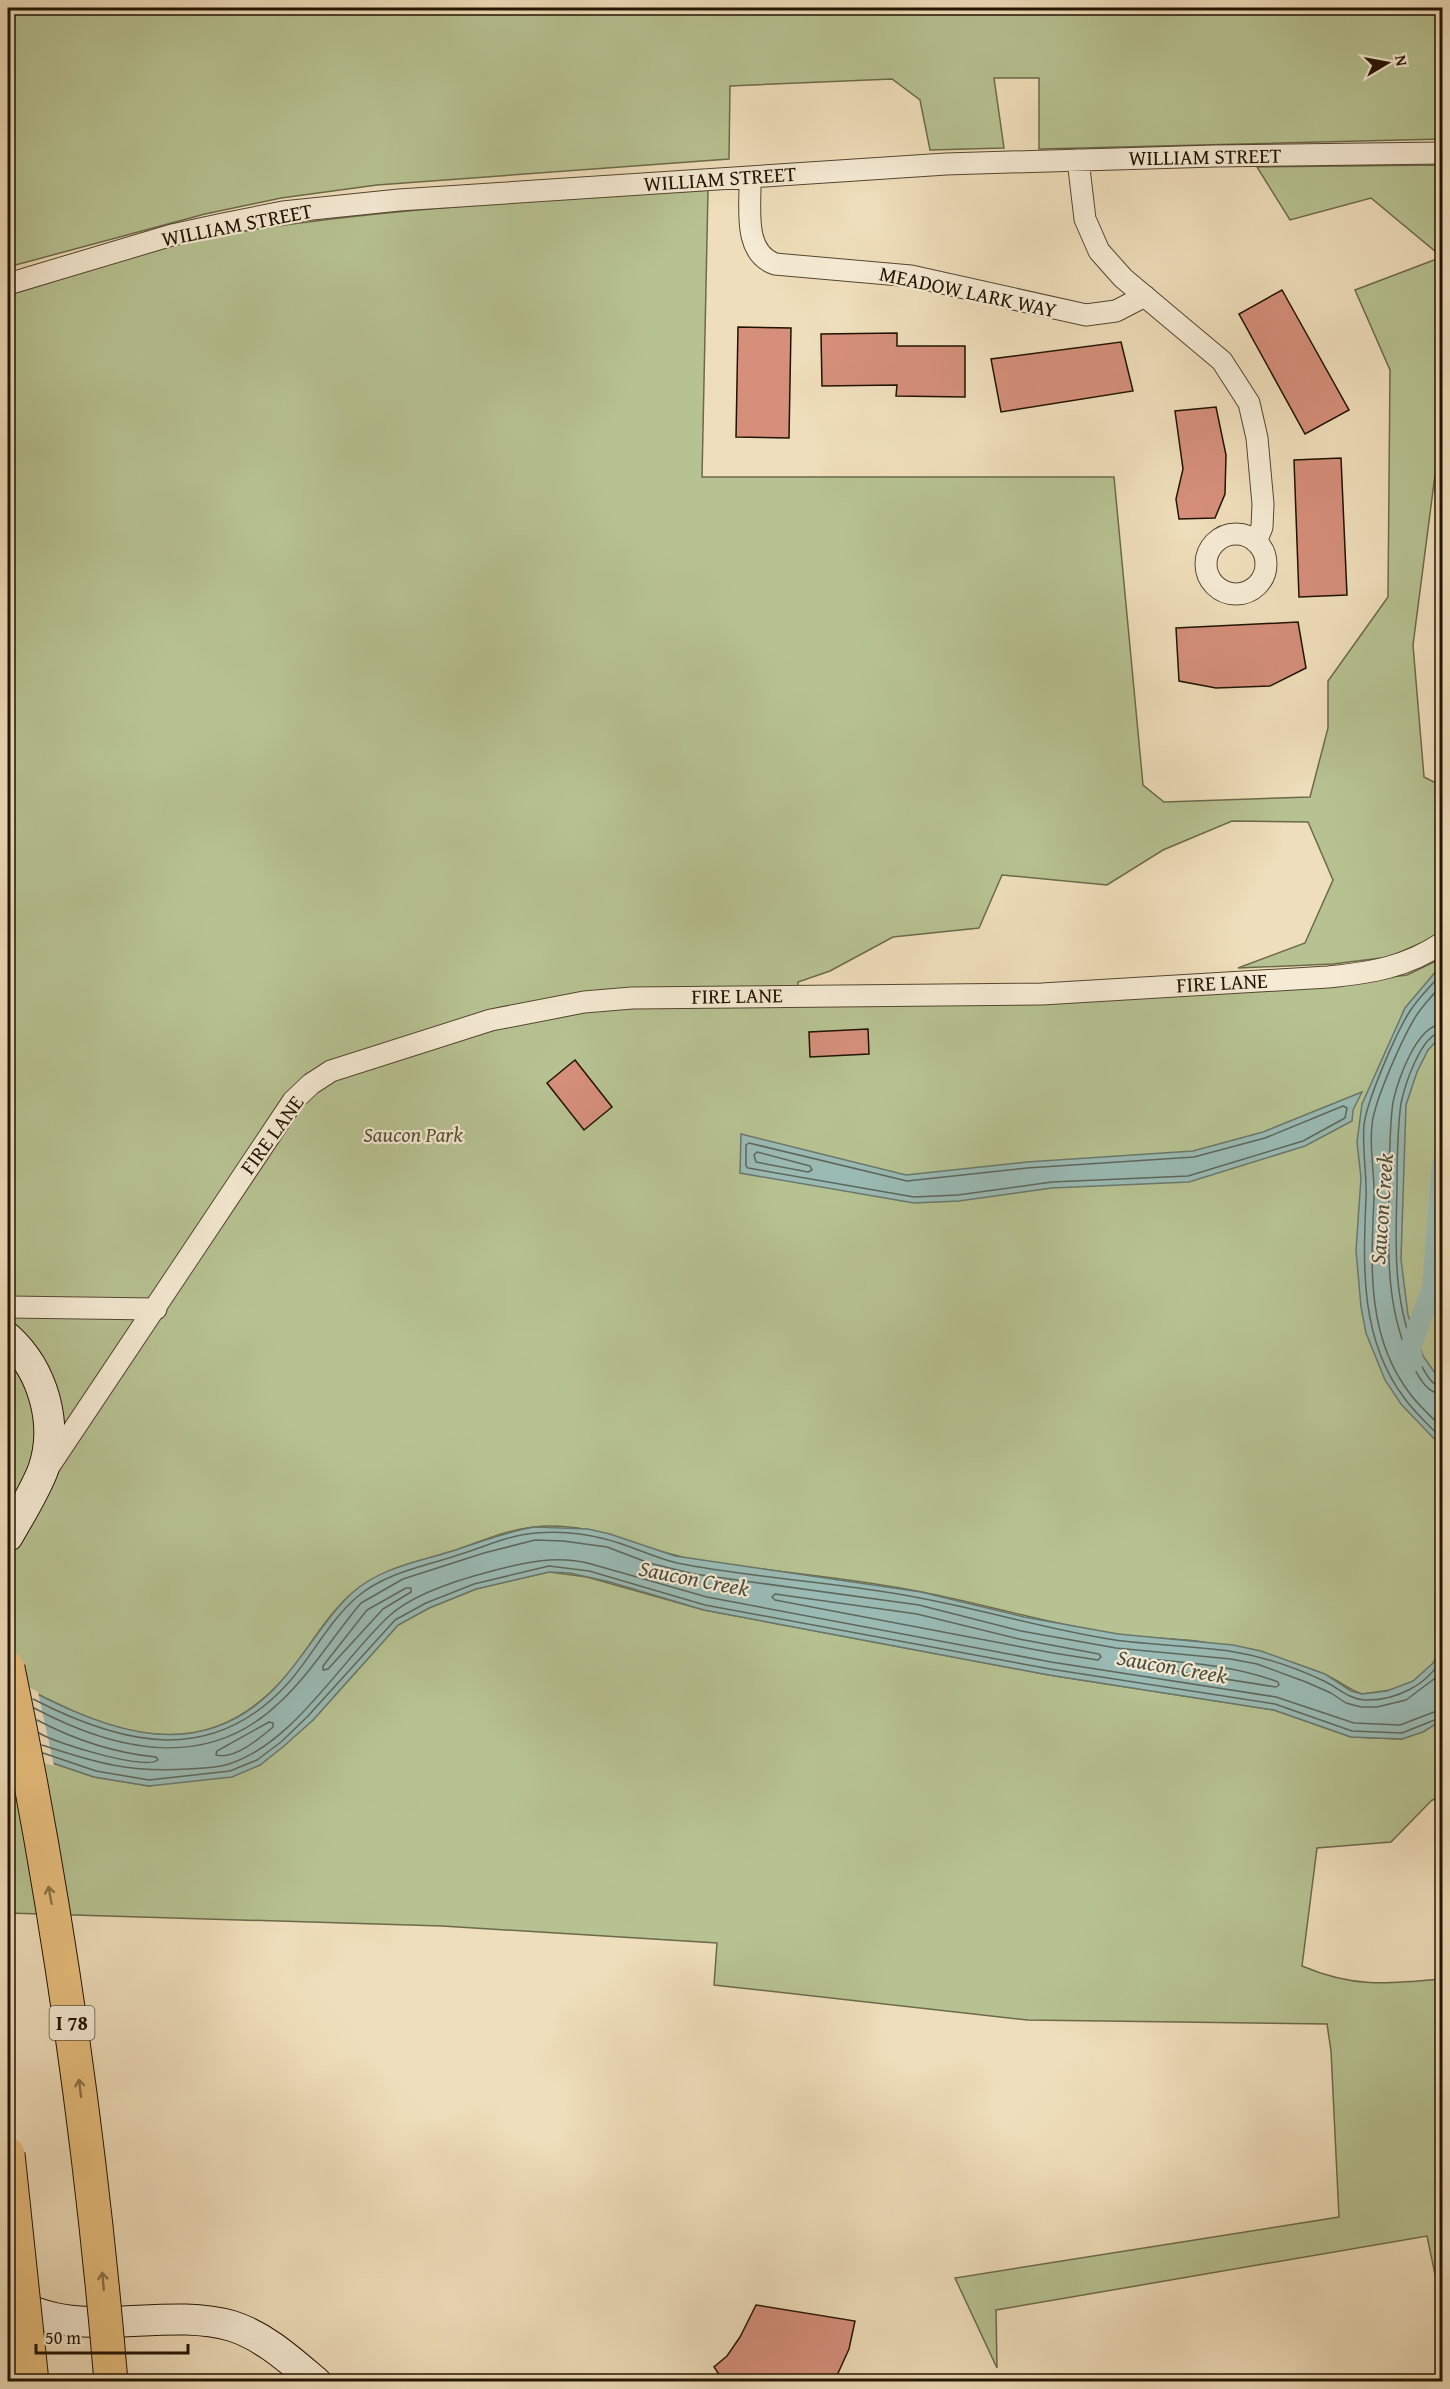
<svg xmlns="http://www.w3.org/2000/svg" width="1450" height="2389" viewBox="0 0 1450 2389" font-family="'Gentium Book Plus',serif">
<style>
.green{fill:#b7c292;stroke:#6c6a4a;stroke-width:1.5}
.water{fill:#9abbb5;stroke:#6a786d;stroke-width:1.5}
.pier{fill:#efdebb}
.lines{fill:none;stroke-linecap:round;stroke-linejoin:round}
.shore{stroke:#5e675b;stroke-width:1.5}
.canal{stroke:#9abbb5;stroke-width:21}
.building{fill:#d58f7b;stroke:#211301;stroke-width:1.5}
.street-casing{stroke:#544630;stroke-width:23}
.secondary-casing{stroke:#211301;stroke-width:32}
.street{stroke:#f5ead3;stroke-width:21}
.secondary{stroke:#f5ead3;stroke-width:30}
.highway-bridge-casing{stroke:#211301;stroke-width:35;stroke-linecap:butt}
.highway-bridge{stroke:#e8bf7e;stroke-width:33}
.oneway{stroke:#8e7246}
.labels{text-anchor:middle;stroke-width:4.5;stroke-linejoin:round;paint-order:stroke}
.shield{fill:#f5ead3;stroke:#615440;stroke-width:1.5}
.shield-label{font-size:20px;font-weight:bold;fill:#211301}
.street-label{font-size:21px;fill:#211301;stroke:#f5ead3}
.park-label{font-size:21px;font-style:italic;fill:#565034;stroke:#f5ead3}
.water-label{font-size:22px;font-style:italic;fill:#4b4e40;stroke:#f5ead3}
</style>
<rect width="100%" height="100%" fill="#efdebb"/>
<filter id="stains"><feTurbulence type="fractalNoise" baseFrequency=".00333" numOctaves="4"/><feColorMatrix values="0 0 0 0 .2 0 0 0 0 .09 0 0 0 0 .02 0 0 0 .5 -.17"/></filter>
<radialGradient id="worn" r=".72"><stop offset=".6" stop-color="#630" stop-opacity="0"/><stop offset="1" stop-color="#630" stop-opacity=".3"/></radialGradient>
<path class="green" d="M8,8H1442V139L1039,149V78H994L1004,148L930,150L920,100L892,79L730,86L729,159L377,185L281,198L205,214L8,267Z
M1442,165V458L1435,475L1413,645L1424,777L1442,786V930L1437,936L1389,957L1333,964L1238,968L1305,943L1333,880L1308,822L1232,821L1163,850L1107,885L1002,875L979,928L893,937L830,971L798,982V1004L1297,989L1407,975L1442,958V1683L1362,1694C1350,1690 1342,1683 1330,1677C1315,1670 1298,1664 1282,1660C1254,1654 1225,1645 1196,1641C1169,1638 1142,1638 1116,1634C1050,1624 987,1605 922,1592C848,1577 772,1572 697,1560C640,1551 594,1520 533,1527C506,1530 482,1541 456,1550C421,1561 385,1567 355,1591C327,1613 309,1649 286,1676C199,1775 105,1730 8,1679V295C73,277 136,250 203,238C370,208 539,201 708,190L702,477H1114L1143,785L1164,802L1310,797L1328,728V681L1388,597L1390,370L1355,290L1442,257L1371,198L1290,220L1257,167Z
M549,1572L587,1577L704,1610L1049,1675L1274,1710L1351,1737L1402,1739L1442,1720V1794L1431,1801L1391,1842L1317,1848L1302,1966C1353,1988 1389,1984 1442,1979V2308L1427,2236L996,2310L997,2368L955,2278L1339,2217L1331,2051L1327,2024L1028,2020L714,1985L717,1943L442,1926L8,1913V1740L35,1757L94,1777L149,1786L260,1765L313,1720L398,1625L429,1608L476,1589Z"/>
<path class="water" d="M1442,964V1035L1428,1050L1417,1072L1406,1105L1401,1259L1408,1315L1423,1356L1442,1383V1447L1401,1404L1385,1380L1366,1333L1361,1307L1356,1250L1361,1178L1357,1142L1362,1104L1405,1008Z
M1362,1092L1353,1110L1352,1121L1305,1146L1189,1182L1052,1188L959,1201L914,1203L740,1173L741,1134L906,1175L1027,1162L1193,1151L1263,1132Z
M534,1527L588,1529L610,1534L675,1556L921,1592L1024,1617L1118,1634L1233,1645L1261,1651L1325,1674L1351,1691L1362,1694L1387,1691L1413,1681L1433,1663L1442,1646V1720L1423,1732L1402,1739L1351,1737L1274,1710L1049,1675L704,1610L610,1582L570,1573L549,1572L476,1589L429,1608L398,1625L313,1720L284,1746L260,1765L232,1777L149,1786L94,1777L35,1757L8,1679C92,1723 189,1772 271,1692C302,1662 321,1622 352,1593C381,1567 421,1561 456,1550C482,1541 507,1532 534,1527Z"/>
<path class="pier" d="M9,1677L38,1692L54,1766L34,1760Z"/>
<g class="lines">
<path class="shore" d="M1442,973C1432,985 1419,997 1410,1011C1396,1033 1367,1100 1364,1125C1362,1149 1367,1174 1366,1198C1363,1268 1360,1340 1405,1399C1416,1414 1430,1426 1442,1439
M1442,984C1434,994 1423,1005 1416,1016C1403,1037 1374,1101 1372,1125C1369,1150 1375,1174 1374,1198C1371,1266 1366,1338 1411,1395C1420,1407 1432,1417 1442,1428
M1442,1024C1416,1026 1398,1080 1393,1102C1389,1130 1390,1160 1389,1189C1388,1251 1385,1311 1414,1368C1420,1379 1428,1394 1442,1394
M1442,1032C1421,1034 1405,1085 1401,1103C1397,1132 1397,1161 1397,1190C1395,1251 1393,1309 1421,1365C1426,1374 1432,1386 1442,1387
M1343,1106L1347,1108L1345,1118L1303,1141L1188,1176L1052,1182L958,1195L914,1197L748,1168L746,1166V1145L749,1143L907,1181L1027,1168L1194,1157L1265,1138Z
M757,1152L810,1166L812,1170L808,1172L756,1162L754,1155Z
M406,1588H411V1592L383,1609L328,1669L323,1670V1666L367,1610Z
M775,1594L917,1614L1019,1639L1099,1654L1101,1657L1098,1660L1053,1653L775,1600L772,1597Z
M1123,1657C1175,1662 1228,1663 1278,1682L1279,1685L1276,1687L1123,1663L1120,1660Z
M33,1699C124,1746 214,1767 290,1681C313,1654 330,1620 357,1597C385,1573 422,1567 455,1556C482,1548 508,1535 536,1533C558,1531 583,1533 605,1539C630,1545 652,1557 677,1563C757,1579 840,1582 920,1598C985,1610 1049,1630 1115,1640C1153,1645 1191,1646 1229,1651C1261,1656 1295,1667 1324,1681C1339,1688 1348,1699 1365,1700C1395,1701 1428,1685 1442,1658
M34,1708C115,1751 207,1773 280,1702C311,1673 334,1635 361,1603L403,1579L484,1553L535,1540L563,1541L607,1547L649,1563L694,1574L919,1605L1021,1631L1116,1648L1231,1659L1257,1664L1306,1682L1331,1693L1346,1703L1361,1707H1377L1406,1700L1442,1673
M37,1720C75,1740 114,1753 156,1757L158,1760C144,1770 57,1744 39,1733
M269,1722L273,1723V1727C259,1739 234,1760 216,1755L217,1751Z
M42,1745C96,1763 131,1773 188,1769C201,1768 217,1768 229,1764C294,1743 340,1662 388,1617C412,1594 461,1579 492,1571C526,1562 556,1555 591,1564L707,1597L1051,1662L1276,1697L1354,1723L1400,1725L1442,1709
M43,1753L96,1771L149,1780L230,1771L257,1760L281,1742L308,1716L395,1620L426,1603L474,1584L549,1566L589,1571L705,1605L1050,1669L1275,1704L1352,1731L1402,1733L1442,1717"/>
<path class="canal" d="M1413,1361L1410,1349L1433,1286L1442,1165"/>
</g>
<path class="building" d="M1282,290L1349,410L1305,434L1239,314Z
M738,327L791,328L789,438L736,437Z
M897,333V346H965V397L896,396L897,385L822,386L821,334Z
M1121,342L1133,391L1001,412L991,359Z
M1216,407L1226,455L1225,494L1215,518L1179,519L1176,499L1183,469L1175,411Z
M1341,458L1347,595L1299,597L1294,460Z
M1298,622L1306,668L1270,686L1216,688L1179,681L1176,628Z
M868,1029L869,1054L810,1057L809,1032Z
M575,1060L612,1107L584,1130L547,1083Z
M756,2305L855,2321L849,2349L834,2382H724L714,2367L727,2356L740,2337Z"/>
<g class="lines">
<g class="street-casing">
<path id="street" d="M1078,160L1085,219L1099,251L1123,278L1222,361L1249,403L1257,438L1263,504L1262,527L1256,542
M750,178C751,206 742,252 775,264L911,276L1086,315L1116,311L1145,296
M8,284L172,235L223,224L283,212L399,200L946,164L1215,156L1442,153
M1206 564a30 30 0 1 1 60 0a30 30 0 1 1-60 0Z
M8,1307L156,1309
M48,1468L293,1101L311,1084L331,1071L491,1020L584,1002L632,998L1042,994L1328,977C1370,973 1407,967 1442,943"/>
</g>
<g class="secondary-casing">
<path id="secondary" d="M8,1338C43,1370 59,1424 43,1470C34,1493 20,1515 8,1536
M8,2298C74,2345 160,2305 232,2326C264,2336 291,2361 316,2382"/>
</g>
<use href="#street" class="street"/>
<use href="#secondary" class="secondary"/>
<g class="highway-bridge-casing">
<path id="highway-bridge" d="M8,1668C57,1904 91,2142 111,2382
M8,2154L32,2382"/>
</g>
<use href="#highway-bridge" class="highway-bridge"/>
</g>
<defs><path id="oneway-shaft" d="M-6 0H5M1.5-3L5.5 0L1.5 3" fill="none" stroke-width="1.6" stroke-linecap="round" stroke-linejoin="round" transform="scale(1.5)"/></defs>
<g class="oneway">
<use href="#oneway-shaft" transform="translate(50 1895) rotate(-100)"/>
<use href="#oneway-shaft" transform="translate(80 2088) rotate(-97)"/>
<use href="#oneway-shaft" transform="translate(103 2281) rotate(-95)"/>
</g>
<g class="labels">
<rect class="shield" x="49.5" y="2006" width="45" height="34" rx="4.5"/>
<g class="shield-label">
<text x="72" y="2030">I 78</text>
</g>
<g class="street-label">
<text transform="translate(1205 157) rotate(-1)" y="7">WILLIAM STREET</text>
<text transform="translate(720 179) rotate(-4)" y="7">WILLIAM STREET</text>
<text transform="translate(237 225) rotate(-11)" y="7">WILLIAM STREET</text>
<text transform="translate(968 292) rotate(12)" y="7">MEADOW LARK WAY</text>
<text transform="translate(1222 983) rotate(-3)" y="7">FIRE LANE</text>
<text transform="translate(737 996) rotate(-1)" y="7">FIRE LANE</text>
<text transform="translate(272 1135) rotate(-54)" y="7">FIRE LANE</text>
</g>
<g class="park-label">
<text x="413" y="1142">Saucon Park</text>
</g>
<g class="water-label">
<text transform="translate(1381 1209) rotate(-86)" y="8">Saucon Creek</text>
<text transform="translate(694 1578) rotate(11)" y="8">Saucon Creek</text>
<text transform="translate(1172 1666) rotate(10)" y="8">Saucon Creek</text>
</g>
</g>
<rect width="1450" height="2389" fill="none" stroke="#efdebb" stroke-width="30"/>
<rect x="9" y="9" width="1432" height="2371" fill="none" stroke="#211301" stroke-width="3"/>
<rect x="15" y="15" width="1420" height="2359" fill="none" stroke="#211301" stroke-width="1.5"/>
<g transform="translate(1387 63) rotate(80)" stroke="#f5ead3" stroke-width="4.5" paint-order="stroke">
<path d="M0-4.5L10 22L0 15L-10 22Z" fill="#211301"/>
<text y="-9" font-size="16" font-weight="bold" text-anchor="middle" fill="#211301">N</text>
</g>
<path d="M36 2344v9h152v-9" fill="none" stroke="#211301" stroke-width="3"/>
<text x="45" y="2344" font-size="18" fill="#211301" stroke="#f5ead3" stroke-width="4.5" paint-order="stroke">50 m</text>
<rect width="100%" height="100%" filter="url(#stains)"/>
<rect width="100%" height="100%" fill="url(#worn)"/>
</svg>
